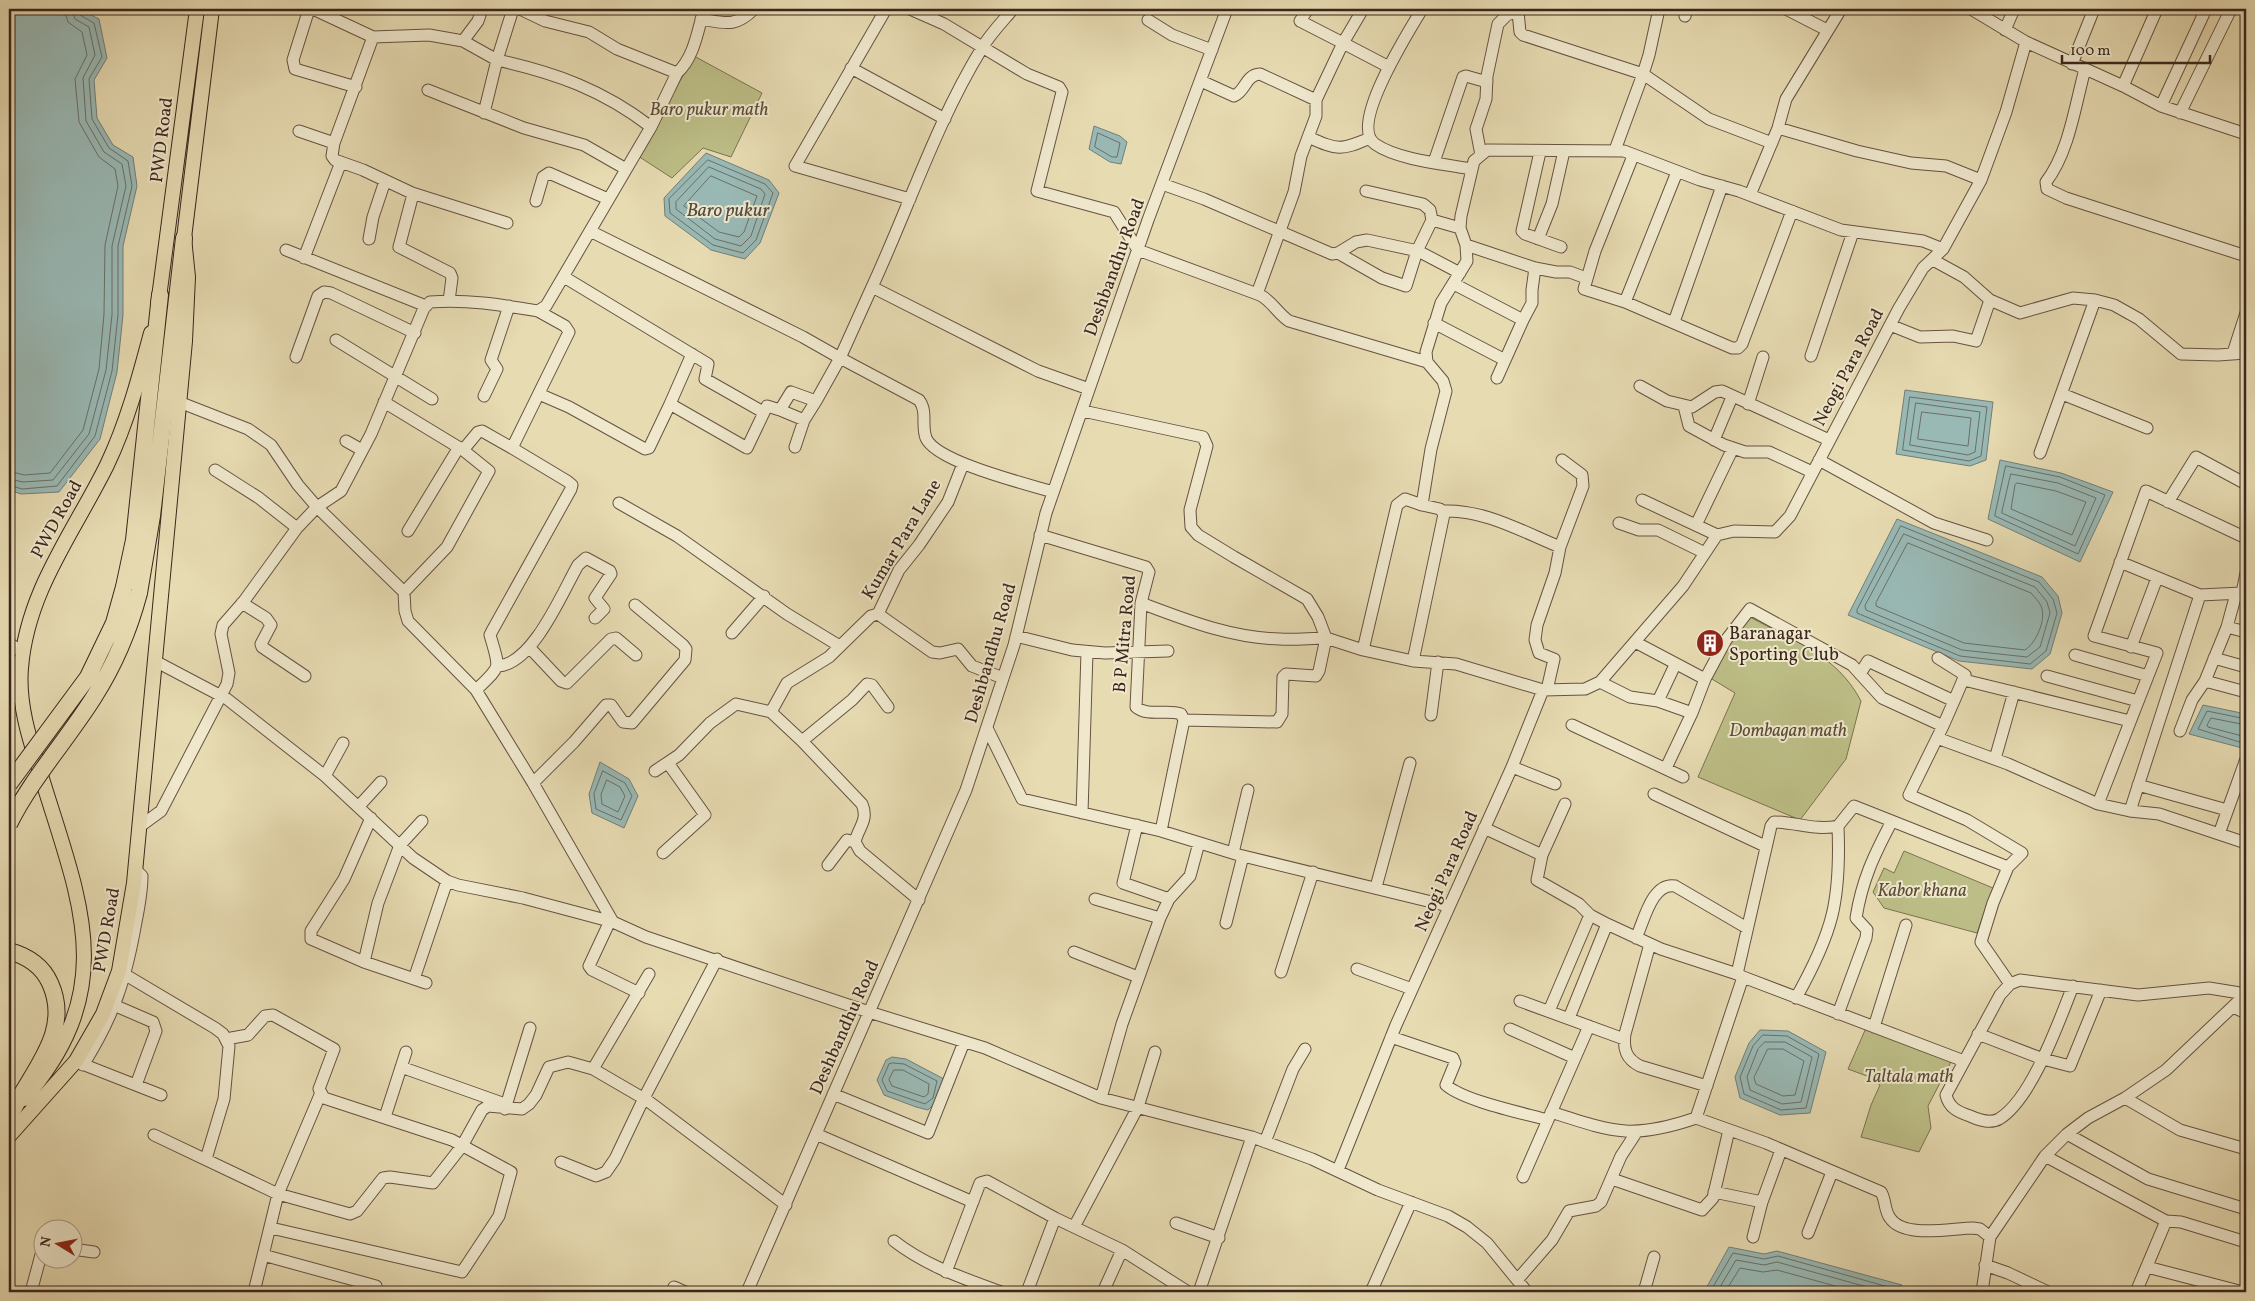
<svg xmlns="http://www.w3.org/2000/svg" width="2255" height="1301" viewBox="0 0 2255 1301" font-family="Vollkorn,serif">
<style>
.green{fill:#bdbe87;stroke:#7c7252}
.water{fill:#99b9b5;stroke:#737e78}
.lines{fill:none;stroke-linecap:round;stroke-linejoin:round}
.shore{stroke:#6a6f68;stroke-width:1}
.minor-casing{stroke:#665242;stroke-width:13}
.major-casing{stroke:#3b251c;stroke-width:16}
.highway-casing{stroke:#3b251c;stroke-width:18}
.minor{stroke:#efe8cd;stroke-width:11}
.major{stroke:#e7dbb2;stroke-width:14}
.highway{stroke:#e7dbb2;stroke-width:16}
.highway-bridge-casing{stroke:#3b251c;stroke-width:18;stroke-linecap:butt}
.highway-bridge{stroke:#e7dbb2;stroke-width:16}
.labels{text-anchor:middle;stroke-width:4;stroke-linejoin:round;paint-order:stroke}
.park-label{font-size:18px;font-style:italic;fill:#5c4b37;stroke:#efe8cd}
.street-label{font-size:18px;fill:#3b251c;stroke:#efe8cd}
.poi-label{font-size:18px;fill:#3b251c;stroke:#efe8cd;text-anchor:start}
.water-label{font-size:19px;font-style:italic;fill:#524a42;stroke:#efe8cd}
</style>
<rect width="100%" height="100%" fill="#e7dbb2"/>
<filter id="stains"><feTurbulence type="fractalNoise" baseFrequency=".004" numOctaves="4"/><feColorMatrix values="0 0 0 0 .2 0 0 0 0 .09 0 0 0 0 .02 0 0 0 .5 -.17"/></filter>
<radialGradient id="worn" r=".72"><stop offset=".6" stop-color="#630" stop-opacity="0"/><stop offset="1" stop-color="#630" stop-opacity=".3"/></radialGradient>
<path class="green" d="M694,56L762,93L731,157L703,148L672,178L638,156Z
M1750,617C1794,641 1837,655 1861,701L1846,759L1800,820L1698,777L1735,693L1707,676Z
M1904,851L1993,888L1977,933L1884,908L1873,892L1884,868L1894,873Z
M1866,1028L1952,1060L1928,1106L1931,1128L1919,1152L1861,1137L1871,1105L1880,1085L1867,1076L1848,1069Z"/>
<path class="water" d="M9,9H79L99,19L107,58L94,80L97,118L113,145L133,157L137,186L123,246V315L117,372L100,439L59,492L21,494L9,490Z
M1094,126L1120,136L1127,142L1121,164L1110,162L1089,149Z
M706,153L769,180L779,193L760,243L745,259L711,250L665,216L664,198Z
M1905,390L1993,402L1986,460L1970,466L1896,454Z
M2000,460L2061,473L2113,492L2080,562L1988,519Z
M1897,519L2042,577L2058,596L2062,613L2050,654L2032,669L1959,661L1848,615Z
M2203,705L2246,714V749L2189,734Z
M600,762L629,779L638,796L624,828L592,813L589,794Z
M1760,1030L1788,1031L1826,1052L1810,1113L1780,1115L1740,1098L1735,1077L1749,1043Z
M892,1057L906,1059L944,1079L938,1100L928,1110L916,1107L884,1095L877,1080L886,1060Z
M1729,1247L1764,1254L1777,1251L1902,1285L1897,1292H1704Z"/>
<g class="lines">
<path class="shore" d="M1098,133L1120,143L1117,157H1112L1095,147Z
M708,160L765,184L773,193L756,240L743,253L713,245L670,213L669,199Z
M709,167L761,189L765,194L751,236L741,246L715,239L676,209V202Z
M711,176L757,196L744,232L739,237L719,232L684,206Z
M1910,397L1987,407L1981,456L1969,461L1903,450Z
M1916,403L1980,412L1975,452L1968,455L1910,445Z
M1922,412L1971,418L1968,446L1918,439Z
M2006,466L2060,477L2105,495L2078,554L1995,516Z
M9,471L24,475L50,473L83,430L99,369L104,314L105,245L118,186L115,169L99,157L79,122L75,79L87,55L82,32L68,22L64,9
M2011,474L2058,483L2096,498L2075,546L2002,513Z
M9,479L23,482L53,480L89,434L106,370L112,315V246L126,186L122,164L104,152L86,121L83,78L95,55L89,27L75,19L72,9
M2017,483L2056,491L2086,502L2072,535L2011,509L2015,485Z
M9,485L22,489L57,486L95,436L112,371L118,315V246L132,186L128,161L109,148L92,119L89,79L102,57L94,23L80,15L78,9
M1901,526L2039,582L2053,599L2057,613L2046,651L2030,664L1960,656L1857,613V610Z
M1904,534L2035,587L2047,602L2050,613L2040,647L2027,657L1962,650L1866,610L1865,606Z
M1908,543L2031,593C2034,597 2039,601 2041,606C2047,619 2036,643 2025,650L1964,643L1876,606V603Z
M2246,719L2207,711L2198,729L2246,744
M2246,725L2211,718L2207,725L2208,727L2246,737
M603,771L625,783L632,796L621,820L596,809L594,794Z
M607,780L620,787L625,796L618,812L602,804L601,795Z
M1763,1035L1787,1036L1819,1054L1806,1108L1781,1110L1744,1094L1740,1077L1753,1046Z
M1765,1042H1785L1812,1057L1801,1102L1782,1104L1750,1090L1747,1077L1758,1049Z
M1768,1049H1783L1804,1061L1795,1095L1783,1096L1756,1084L1754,1078Z
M893,1063L904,1064L937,1081L933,1098L925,1104L887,1091L882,1080L889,1064Z
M894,1070H903L929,1084L928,1094L924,1097L892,1086L889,1080Z
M1710,1292L1733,1253L1764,1259L1778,1256L1892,1288L1894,1292
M1717,1292L1736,1260L1764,1265L1777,1262L1885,1292
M1725,1292L1740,1268L1763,1272L1777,1270L1857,1292"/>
<g class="minor-casing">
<path id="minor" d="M309,9L293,60L295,69L356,87
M313,9L373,37L429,35L463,41L497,60L484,113
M513,9L497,60C556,73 603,90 651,127
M520,9L545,21L589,32L617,49L677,73
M886,9L795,166L910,199
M910,9L944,24L1027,74L1059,87L1062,92L1037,191L1114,212L1138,250L1260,295C1272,301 1278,314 1289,321L1427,362
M1013,9C1003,21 990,34 982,48C936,123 909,207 872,287L1038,371L1089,389
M1308,9L1300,21L1343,43L1316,100
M1363,9L1343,43L1389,67
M1422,9C1410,30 1348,125 1375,144C1398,160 1444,164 1472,169
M1786,9L1827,30
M1971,9L2026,42L2123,86L2161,106L2246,134
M1518,12L1520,32L1523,35L1643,74L1649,55L1659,9
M1685,16L1687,9
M701,19C725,23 735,28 754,9
M1148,20L1172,35L1212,50
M2005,30L2014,9
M463,41L478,21L482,9
M2072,64L2094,9
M851,68L945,119
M2085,69C2075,106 2069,152 2046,182L2047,189L2066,198L2246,256
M1201,81L1234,96C1246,91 1245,75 1260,74L1316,100V116L1301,156L1294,192L1257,294
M2123,86L2157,9
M428,90L524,128L584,145L626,169
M2161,106L2206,9
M2180,113L2231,9
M1778,128L1857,151L1911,163L1946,166L1981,180
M299,131L334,143L332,156L335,160L363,170L412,193L507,223
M1308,137C1338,150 1340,151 1370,138
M334,143L373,37
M1615,150L1643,74L1709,119L1772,143
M1540,152L1522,231L1525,234L1561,247
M1481,155L1476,129L1486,99L1487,76L1498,24L1507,15L1523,9
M1633,156L1595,251L1584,289L1625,302L1732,348H1738L1742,344L1792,211
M1434,162L1463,77L1466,76L1487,82
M1162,184L1204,199L1332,254L1338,253L1356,242L1367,240L1418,251L1460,273
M413,194L399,247L450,273L452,278L449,301
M1750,195L1778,128L1786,99L1841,9
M536,201L543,177L549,173L608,199
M1432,220L1460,228
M590,231L803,337L840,358L816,401L791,392L780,410L767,406L747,448L670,404L692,354
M369,239L373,217L385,181
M1538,239L1552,204L1564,151
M1466,245L1535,268L1556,272H1570L1586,278
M286,250L426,306
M1338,253L1382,278L1406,286L1417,251L1432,220L1430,210L1423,204L1366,191
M304,258L341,162
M1933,260L1964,277L1990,300L2020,313L2073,298L2095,300L2114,305L2139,319L2181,354L2218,355L2246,353
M564,277L708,364L705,379L763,412
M1454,284L1523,320L1497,378
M872,287L840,358L919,400C928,412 921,425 926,438C936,462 1027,484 1053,492
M1625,302L1677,172
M1523,320L1532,303V290L1535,268
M1674,322L1722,186
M1434,323L1505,360
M1890,325L1920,337L1953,336L1976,341L1990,300
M336,340L432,399
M2233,353L2246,313
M1811,356L1853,232
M296,357L318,296L324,292L331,293L415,333
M1640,386L1667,401L1692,407L1715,392L1722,391L1829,440
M539,394L569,407L645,449L649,448L670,404
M2062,394L2147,428
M484,396L497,369L491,360L509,306
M179,402L248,429L271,445L298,485L317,507L404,592L447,547L489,471L463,450L384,402
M1748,404L1763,357
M1684,406L1689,426L1724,445L1745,452H1769L1812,472
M780,410L804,420L816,401
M1083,411L1203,437L1207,446L1190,510L1191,527L1198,535L1234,557L1307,599L1318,617L1326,638L1363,650L1413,661L1456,664L1543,690
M1714,440L1732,397
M346,441L362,450
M795,447L804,420
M463,450L478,432L482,431L512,448L569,332L565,326L538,311
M2040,453L2095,300
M1819,460L1934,523L1987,540
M215,470L259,498L297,528
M1642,500L1717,535
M2168,502L2196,457L2246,484
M619,503L677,536L787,614L838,645
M1443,511C1484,509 1523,532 1560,547L1555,573L1537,625L1535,640L1539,653L1554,659L1547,690
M1619,523L1639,530H1658L1705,553
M1696,525L1733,448
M408,531L459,447
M1040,535L1146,567L1149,572L1141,603L1136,707C1147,717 1168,709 1181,714L1184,720L1161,831
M1560,547L1583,486L1582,475L1562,460
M2120,562L2200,595L2242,593
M2246,573L2242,593L2246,594
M404,592L405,611L408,621L476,690L533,783L613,922
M242,603L266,618L271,625L261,644L262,647L305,676
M1141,603C1186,620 1231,638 1280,639C1295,640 1311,638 1326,638L1319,671L1316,676L1286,674L1283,677L1282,714L1277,722L1184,720
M878,614L932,652L940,653L958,649L972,666L1003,678
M2227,627L2246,632
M732,633L764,596
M1016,636L1072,650L1105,653L1168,651
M1635,642L1705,679L1726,640L1750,609L1852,665L1882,698L1943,726L1909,795L1967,820L2022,853L2008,867
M9,643L22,652
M529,647L561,681L567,683L611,639L616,638L636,655
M2131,647L2157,578
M1363,650L1397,505L1405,499L1422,505L1431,449L1446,391L1443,381L1427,362L1426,352L1441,303L1467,261L1466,245L1460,228L1461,216L1474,161L1487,150L1624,151L1700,180L1739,191L1841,230L1923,241L1943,249
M2075,655L2148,676
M1938,658L1965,675L1954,701
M2214,658L2246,667
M155,661L227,699L325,776L413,858L447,881L458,885L523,898L613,922L646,937L869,1012L985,1048L1101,1098L1252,1137L1312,1159L1378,1190L1448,1216L1467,1227L1487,1243L1527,1292
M1413,661L1444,514L1440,509L1422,505
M498,666C533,664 562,593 578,565L586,558L610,571L611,574L595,598L604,609L595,618
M1860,674L1868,661L1954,701L1943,726
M2047,676L2138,701
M1964,680L2130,721
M2205,681L2246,692
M1600,682L1630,697L1658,701L1692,713
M476,690C502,665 500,670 490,635L492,631L571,489L572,485L567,481L512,448
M1658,701L1675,665
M771,712L787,683L829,657L871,616L878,614L899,570L919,545L948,502L963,464
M1431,715L1438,662
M1572,725L1683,777
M987,728L1022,799L1161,831L1239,855L1448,906
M2180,731L2192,700L2205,681L2227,627L2236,594
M1937,738L2008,764L2098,804L2157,653L2094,636L2146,491L2246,538
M802,741L852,700L867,684L872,685L888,707
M1995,759L2014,692
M1512,767L1555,784
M1666,768L1692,713L1705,679
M655,771L679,755L710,723L736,704L771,712L802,741L862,804C869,820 858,828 855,842L860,851L919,900
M325,776L343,743
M533,783L574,742L606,705H611L623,722L632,723L685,660L686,649L683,645L635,605
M2138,785L2227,810
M1654,794L1765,846
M2098,804L2130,811L2159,814L2246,843
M359,806L381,782
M2130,811L2200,595
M1082,813L1087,652
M371,818L344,879L311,931V939L364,962L426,983
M1137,825L1123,883L1169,899
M139,827L161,811L227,684L229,673L221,634L223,625L244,601L297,528L317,507L341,491L371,434L424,308L430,302C467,299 502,305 538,311L546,306L651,127L677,73C694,58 698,30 704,9
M1484,828L1542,855L1537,880L1579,904L1590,915L1607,924L1661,949L1737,974
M2219,834L2246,759
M663,853L705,815L668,763
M1233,853L1248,790
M1542,855L1565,804
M828,865L847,840L855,842
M1376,887L1410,763
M1095,899L1160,918
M610,921L589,966L592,970L639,993
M1226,923L1243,856
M1636,938C1644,921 1652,882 1675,886L1747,928
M1650,944L1625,1034C1623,1049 1626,1059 1640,1066L1707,1086
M1074,952L1138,977
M364,962L378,903L400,845L422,821
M1357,969L1412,989
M119,971L215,1028L223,1034L229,1046L224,1099L206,1159
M1281,972L1313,872
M1743,977L1737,974L1771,826L1774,822C1796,822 1816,831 1838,826L1854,806L2008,867L1993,903L1981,942L2010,984
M414,979L447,881
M2073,986C2059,1021 2032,1099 1999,1119C1990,1124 1979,1120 1970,1116C1958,1112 1949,1108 1946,1095L2000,995L2010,984L2020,980L2138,995L2209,988L2246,994
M1796,998C1833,932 1841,901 1838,826
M1520,1001L1624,1039
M116,1006L153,1022L156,1031L136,1085
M2233,1007L2246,1013
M1549,1011L1590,915
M1838,1014L1866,938L1867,930L1856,918C1862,880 1874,855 1892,821
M1569,1018L1607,924
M1874,1027L1906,925
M1510,1029L1575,1058
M1978,1034L2043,1059L2070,1066L2101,990
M1391,1037L1453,1058L1455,1063L1446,1085C1464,1101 1523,1113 1548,1120
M226,1039L248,1035L265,1016L273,1015L334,1049L319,1089L324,1098L452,1140L511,1172L499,1216L462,1272L271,1228
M1964,1061L1743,977L1696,1118L1766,1143L1881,1192C1886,1200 1884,1210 1890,1218C1904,1239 1952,1228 1973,1228L1980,1229L1990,1237
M77,1062L161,1095
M83,1065C114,1016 126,979 136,922C139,907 142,892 142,876L135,869
M401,1067L505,1104
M593,1069L648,1101L786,1205
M833,1094L928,1133L964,1042
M1101,1098L1122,1024L1160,918L1169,899L1190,876L1199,843
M2125,1098L2180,1130L2246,1149
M505,1109L530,1028
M1551,1112C1613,1132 1632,1140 1696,1118
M385,1117L406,1052
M816,1134L973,1202
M2067,1134L2148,1179L2246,1209
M154,1135L278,1194L350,1214L357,1211L383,1178L390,1177L433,1183L462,1146L482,1110L488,1106L522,1109L529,1104L536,1095L549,1067L568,1062L593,1069L649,974
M1265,1142L1293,1069L1305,1049
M2045,1156L2166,1221L2181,1222L2246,1242
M561,1162L596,1176L606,1172L615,1159L644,1098L717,959
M1338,1170L1396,1025L1512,767L1543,690L1585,689L1600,682L1683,586L1717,535L1734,531L1775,532L1790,516L1899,308L1923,268L1943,249L1981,180L2006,112L2026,42
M1523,1177L1589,1026
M1612,1179L1702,1210L1713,1198L1729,1130
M1714,1192L1762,1202
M1055,1218L1122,1250
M1176,1223L1219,1238
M1074,1227L1138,1107L1155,1052
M1808,1233L1832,1172
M1753,1237L1762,1202L1781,1150
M894,1241C926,1266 963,1278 1001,1292
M72,1249L94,1252
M263,1255L376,1286
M1985,1265L2008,1273L2048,1292
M2147,1267L2243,1292
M946,1272L980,1183L987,1181L1055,1218L1027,1292
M1518,1279L1552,1240L1569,1211L1596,1206L1601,1202L1621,1156L1636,1133
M674,1287L685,1292
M31,1292L42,1251
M254,1292L278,1194L320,1095
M747,1292L966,790L1014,645L1046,513L1148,220L1227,9
M1103,1292L1122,1250L1188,1292
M1199,1292L1252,1137
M1371,1292L1411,1202
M1644,1292L1654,1257
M1982,1292L1990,1237L2045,1156L2067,1134L2088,1118L2125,1098L2166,1070L2246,994
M2136,1292L2166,1221"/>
</g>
<g class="major-casing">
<path id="major" d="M158,305L197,9
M24,1099C123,986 78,898 40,772C29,738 18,703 21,668C27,591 74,532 107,465C127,423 139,378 151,333
M9,1136L76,1061L103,1014L119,971L134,883L185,341L188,277L184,238L212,9"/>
</g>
<g class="highway-casing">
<path id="highway" d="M124,587L134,540L160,295
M139,593L152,516L184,238
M9,951C27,956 42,965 50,983C73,1033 30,1072 11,1114"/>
</g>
<use href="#minor" class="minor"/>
<use href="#major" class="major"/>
<use href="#highway" class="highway"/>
<g class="highway-bridge-casing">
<path id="highway-bridge" d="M9,784L88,677L114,623L124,587
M9,824C32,778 67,740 94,697C115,664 129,631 139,593"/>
</g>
<use href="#highway-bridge" class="highway-bridge"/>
</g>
<defs>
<g id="building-disc" transform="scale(1.4375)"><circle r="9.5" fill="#8f2418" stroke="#efe8cd"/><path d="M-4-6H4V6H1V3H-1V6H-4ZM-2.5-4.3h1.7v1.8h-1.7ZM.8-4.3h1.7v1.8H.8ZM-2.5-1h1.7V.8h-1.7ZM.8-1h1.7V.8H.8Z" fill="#fff"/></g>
</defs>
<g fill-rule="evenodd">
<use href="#building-disc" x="1710" y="643"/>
</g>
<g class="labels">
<g class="park-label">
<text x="709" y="115">Baro pukur math</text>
<text x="1788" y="736">Dombagan math</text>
<text x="1922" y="896">Kabor khana</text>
<text x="1909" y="1082">Taltala math</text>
</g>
<g class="street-label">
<text transform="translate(161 140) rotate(-83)" y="6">PWD Road</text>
<text transform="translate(1114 267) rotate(-70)" y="6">Deshbandhu Road</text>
<text transform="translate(1848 367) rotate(-62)" y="6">Neogi Para Road</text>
<text transform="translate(56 519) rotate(-61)" y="6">PWD Road</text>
<text transform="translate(901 539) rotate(-59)" y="6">Kumar Para Lane</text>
<text transform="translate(1124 634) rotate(-85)" y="6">B P Mitra Road</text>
<text transform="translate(990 653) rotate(-74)" y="6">Deshbandhu Road</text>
<text transform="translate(1446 871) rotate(-66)" y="6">Neogi Para Road</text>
<text transform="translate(106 930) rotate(-80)" y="6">PWD Road</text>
<text transform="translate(844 1027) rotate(-66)" y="6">Deshbandhu Road</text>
</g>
<g class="poi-label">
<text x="1729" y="639">Baranagar<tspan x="1729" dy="21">Sporting Club</tspan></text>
</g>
<g class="water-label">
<text x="728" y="216">Baro pukur</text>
</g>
</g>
<rect width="2255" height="1301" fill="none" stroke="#e7dbb2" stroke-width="30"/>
<rect x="10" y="10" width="2235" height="1281" fill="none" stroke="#3b251c" stroke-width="2.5"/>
<rect x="15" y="15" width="2225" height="1271" fill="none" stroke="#3b251c"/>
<g transform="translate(58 1244) rotate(280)"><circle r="24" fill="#efe8cd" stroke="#a79a86"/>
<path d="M0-4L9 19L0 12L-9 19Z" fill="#8f2418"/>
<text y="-8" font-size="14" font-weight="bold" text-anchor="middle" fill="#3b251c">N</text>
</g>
<path d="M2062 55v8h148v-8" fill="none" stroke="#3b251c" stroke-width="2.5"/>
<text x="2070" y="55" font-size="15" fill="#3b251c" stroke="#efe8cd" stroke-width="4" paint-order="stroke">100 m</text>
<rect width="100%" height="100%" filter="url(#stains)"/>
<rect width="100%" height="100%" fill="url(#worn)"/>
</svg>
